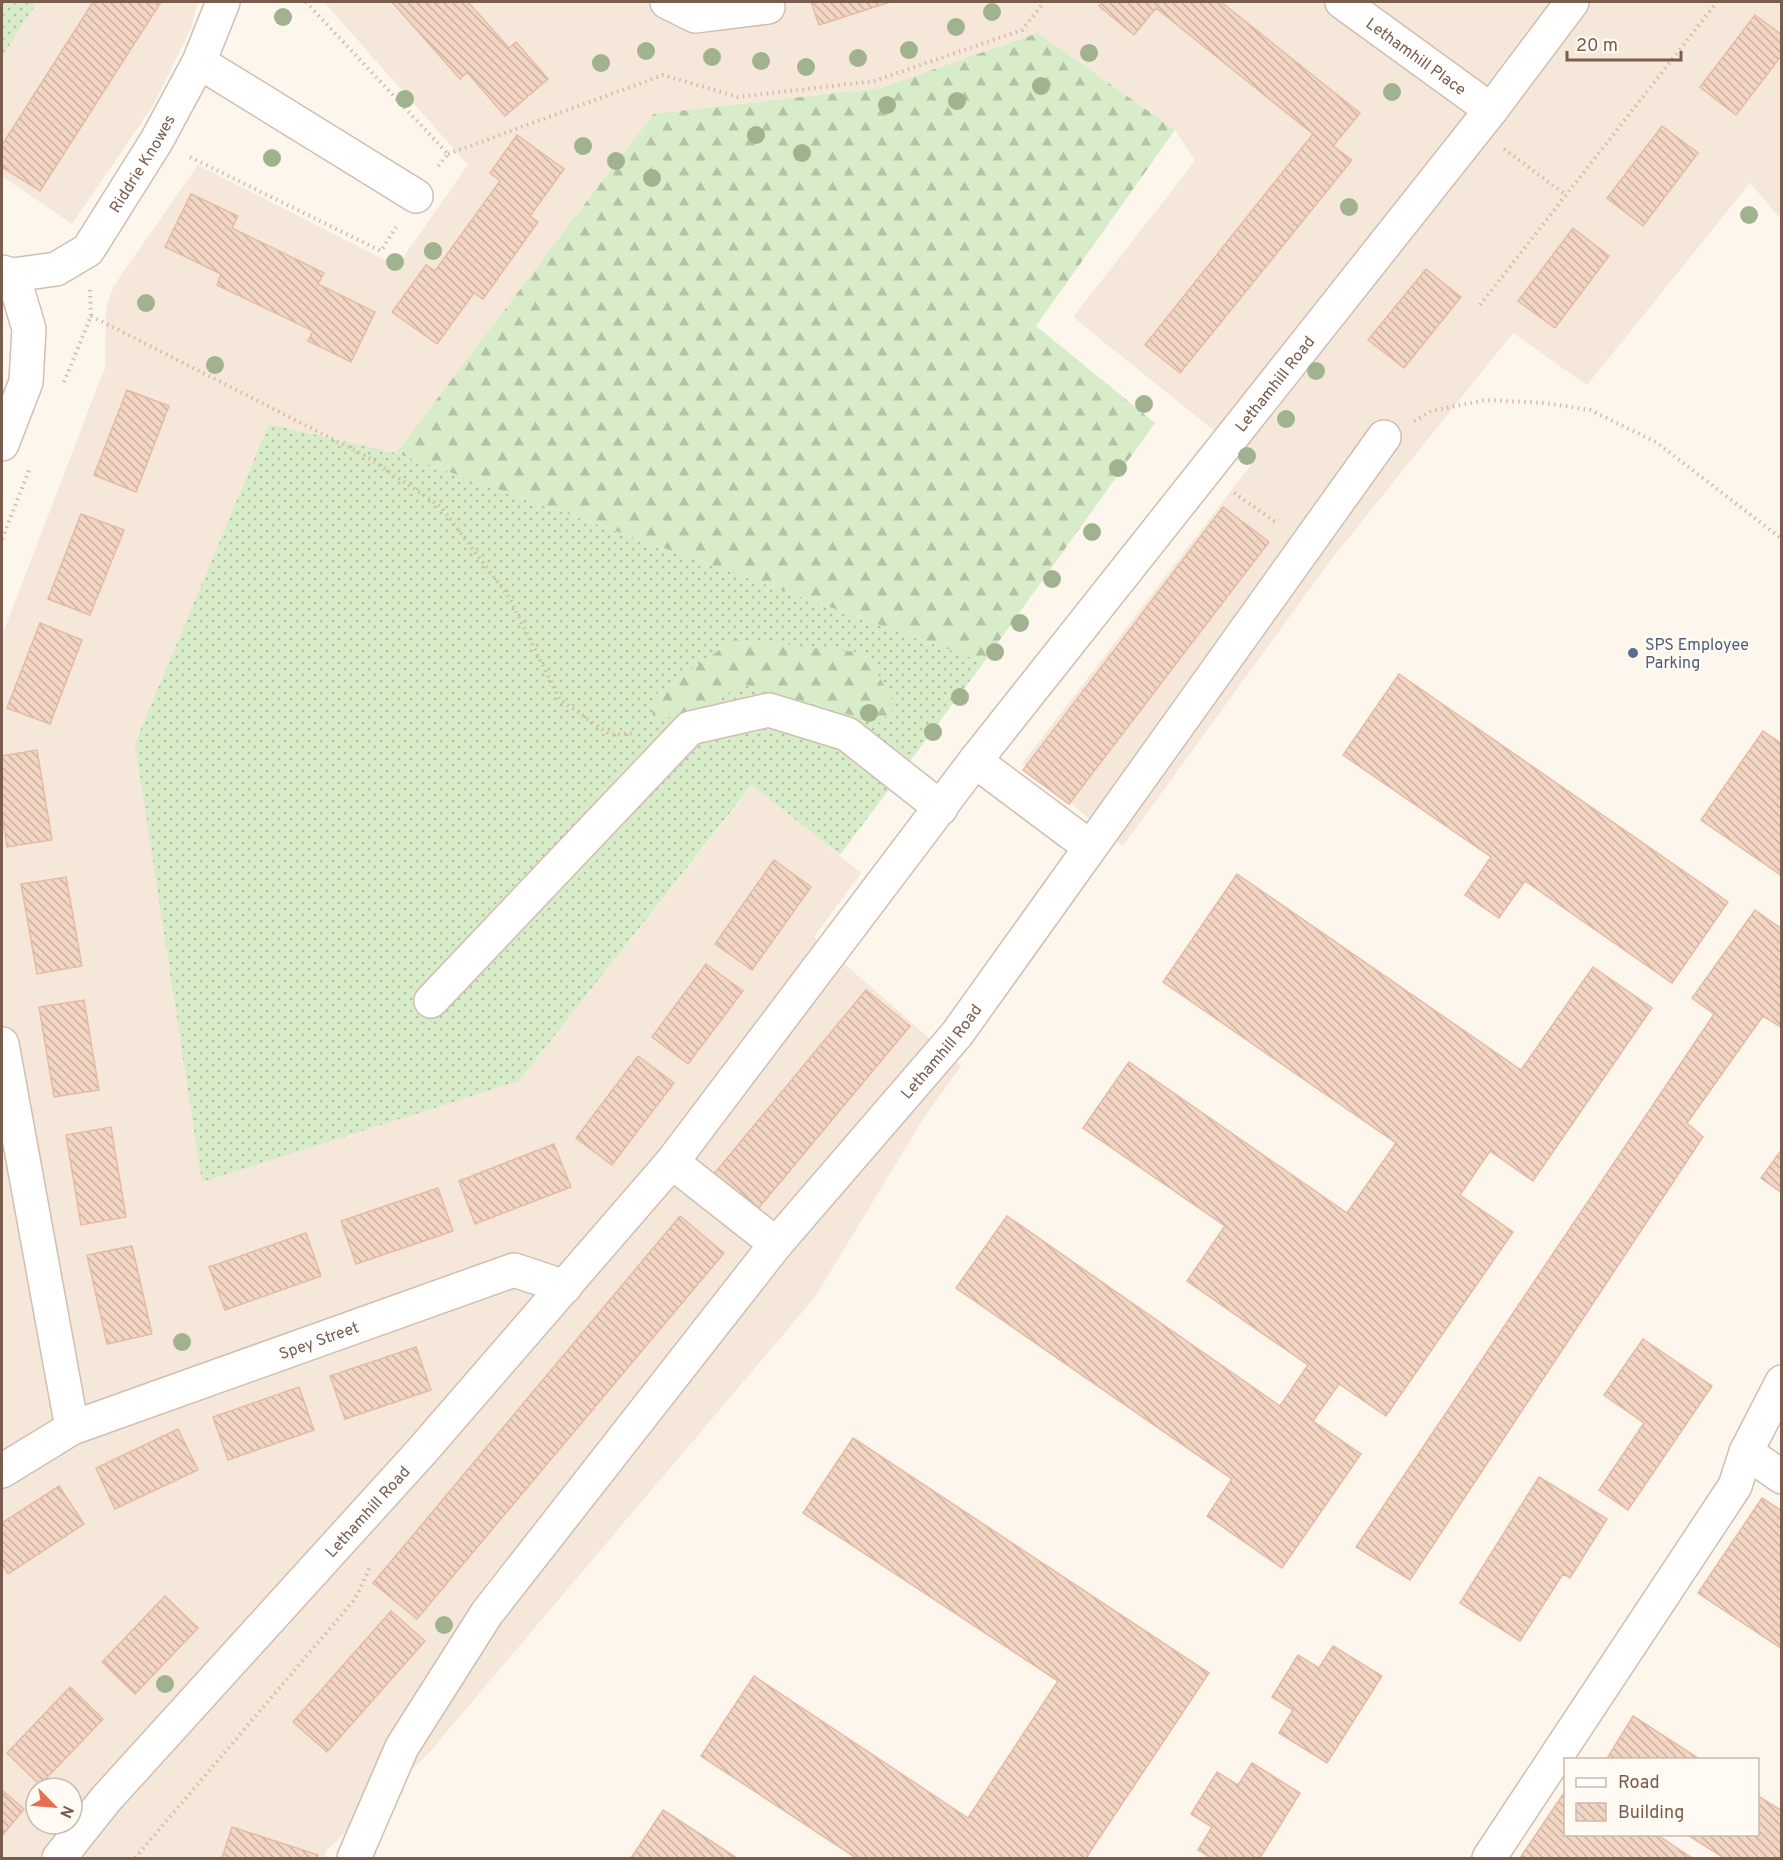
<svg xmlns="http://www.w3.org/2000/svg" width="1783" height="1860" viewBox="0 0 1783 1860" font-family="Overpass,sans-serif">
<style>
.residential{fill:#f5e8da;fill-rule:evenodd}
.grass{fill:url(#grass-dots)}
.forest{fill:url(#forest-firs)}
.building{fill:url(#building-back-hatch);stroke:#e6bba3;stroke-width:1.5}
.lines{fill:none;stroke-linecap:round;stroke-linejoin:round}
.minor-casing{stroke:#d1beb0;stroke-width:36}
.path{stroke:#d9b8a5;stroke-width:4;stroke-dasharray:1.5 4.5;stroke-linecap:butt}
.minor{stroke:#fff;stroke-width:33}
.tree{fill:#a0b28e}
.service-dot{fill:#5c6f8a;stroke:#fffaf3;stroke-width:2}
.labels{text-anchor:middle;stroke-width:5;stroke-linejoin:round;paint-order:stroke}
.street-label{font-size:16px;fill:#7a5c4d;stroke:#fffaf3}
.service-label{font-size:16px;fill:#4e5e75;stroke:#fffaf3;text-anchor:start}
</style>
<defs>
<pattern id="grass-dots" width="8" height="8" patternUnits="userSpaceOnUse" patternTransform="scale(1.5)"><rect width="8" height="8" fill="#d8ecc9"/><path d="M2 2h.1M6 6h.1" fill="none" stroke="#b4c2a5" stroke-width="1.8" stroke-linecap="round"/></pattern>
<pattern id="forest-firs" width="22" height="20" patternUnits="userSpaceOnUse" patternTransform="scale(1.5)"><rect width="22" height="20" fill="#d8ecc9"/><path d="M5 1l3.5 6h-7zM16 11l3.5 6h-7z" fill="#b4c2a5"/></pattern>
<pattern id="building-back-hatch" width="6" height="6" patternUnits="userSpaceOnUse" patternTransform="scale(1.5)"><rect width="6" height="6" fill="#f3d5c3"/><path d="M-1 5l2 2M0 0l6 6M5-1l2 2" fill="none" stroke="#cab0a1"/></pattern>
</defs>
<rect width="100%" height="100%" fill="#fdf6ec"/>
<path class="residential" d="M37,2H198L191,28L154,104L72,224L2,176V57Z
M324,2H1781V219L1750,183L1587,385L1513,333L1330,561L1123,846L1022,764L1253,462L1073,317L1195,161L1175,130L1038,33L880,88L653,114L396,453L269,424L519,1081L753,785L861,873L814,937L961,1066L925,1116L815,1297L427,1755L326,1851L325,1858H2V636L105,367L106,309L113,287L198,165L397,266L468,165ZM36,1788H72V1824H36Z"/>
<path class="grass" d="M2,2H37L2,57Z
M269,424L396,453L984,662L840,855L752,785L519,1081L202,1182L135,743Z"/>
<path class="forest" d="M1038,33L1175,130L1036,326L1155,423L984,662L396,453L653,114L880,88Z
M735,639L866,653L896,707L879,723L743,684L695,713L652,720L654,696Z"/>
<path class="building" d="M93,2H161L40,191L2,167V145Z
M392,2H468L509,48L516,42L548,79L505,116L467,72L460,79Z
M811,2H890L819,25Z
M1103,2H1221L1360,113L1333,146L1352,160L1180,373L1145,345L1313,134L1156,8L1134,35L1099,6Z
M1755,15L1782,35V55L1736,115L1700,87Z
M1662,126L1698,153L1643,226L1607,198Z
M517,135L564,169L530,216L538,222L483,299L474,293L437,344L392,312L426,265L435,271L500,181L490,173Z
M191,194L238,216L232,228L324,273L318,284L375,312L351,362L308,341L313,331L217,285L221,274L165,247Z
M1573,228L1609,256L1555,328L1518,301Z
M1426,269L1461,297L1404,368L1368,340Z
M127,390L169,406L136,492L94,475Z
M1223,507L1269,542L1069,804L1023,770Z
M81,514L124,530L90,615L48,599Z
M40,623L82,640L50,724L7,708Z
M1399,674L1728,902L1672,983L1525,881L1499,918L1465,895L1491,857L1343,755Z
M1763,731L1782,744V876L1701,820Z
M37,750L52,840L7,847L2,814V756Z
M774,860L811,887L752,970L715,944Z
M1237,874L1521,1070L1593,967L1652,1008L1533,1181L1490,1151L1460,1195L1513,1232L1386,1416L1339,1384L1313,1421L1361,1454L1282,1568L1207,1516L1232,1479L956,1288L1007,1216L1280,1406L1308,1365L1187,1281L1225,1226L1083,1128L1129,1062L1347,1213L1396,1143L1163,982Z
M66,877L82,966L37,974L21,884Z
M1755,910L1782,929V1028L1763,1016L1687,1123L1703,1137L1410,1580L1356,1547L1714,1014L1692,998Z
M706,964L743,991L688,1064L652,1037Z
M866,990L910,1026L757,1210L714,1174Z
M84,1000L99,1090L54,1097L39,1007Z
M638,1056L674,1083L612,1165L576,1138Z
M111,1127L126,1217L81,1225L66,1135Z
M554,1144L571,1187L475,1224L459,1181Z
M1782,1149V1193L1761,1178Z
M438,1188L453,1231L356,1264L341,1221Z
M680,1216L724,1253L417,1619L373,1583Z
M306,1233L321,1276L225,1310L209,1267Z
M132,1246L152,1334L107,1344L87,1255Z
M1643,1339L1712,1386L1628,1510L1599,1490L1644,1423L1604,1395Z
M416,1347L431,1390L345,1419L330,1376Z
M299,1387L314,1430L228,1460L213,1417Z
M178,1429L198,1470L115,1509L96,1468Z
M853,1438L1209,1673L1086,1858H856L701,1756L754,1676L968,1818L1058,1681L803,1513Z
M1539,1477L1607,1519L1570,1578L1563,1574L1520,1641L1460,1603Z
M59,1486L84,1524L8,1574L2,1564V1523Z
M1762,1498L1782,1511V1649L1698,1593Z
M165,1596L198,1628L135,1694L102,1662Z
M391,1611L425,1641L327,1752L293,1722Z
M1333,1646L1382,1676L1327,1763L1279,1733L1293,1710L1272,1697L1298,1655L1319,1668Z
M70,1687L103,1719L40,1785L7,1753Z
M1633,1716L1701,1760H1606Z
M1252,1763L1300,1793L1260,1858H1211L1198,1850L1212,1827L1191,1814L1217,1772L1238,1785Z
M2,1790L24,1809L2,1836Z
M1566,1790V1834H1656L1692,1858H1520Z
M1758,1796L1782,1811V1858H1724L1686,1834H1758Z
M663,1810L737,1858H631Z
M232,1827L318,1855L317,1858H222Z"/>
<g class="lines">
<g class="minor-casing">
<g id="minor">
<path d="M667,2L695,16L768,7"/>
<path id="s1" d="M1342,2L1491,110"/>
<path d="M199,62L416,196"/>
<path id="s2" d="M2,272L13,275L56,269L88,250L157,140L199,62L223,2"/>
<path d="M2,444L26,382L29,329L13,275"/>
<path d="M975,761L1090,847"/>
<path d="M431,1001L690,728L769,710L847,734L941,808"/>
<path d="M2,1044L72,1428"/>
<path d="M672,1162L776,1244"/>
<path d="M1746,1452L1782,1477"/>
<path id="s3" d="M2,1471L72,1428L514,1270L565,1287"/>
<path id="s4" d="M59,1858L106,1799L421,1452L672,1162L975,761L1491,110L1572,2"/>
<path id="s5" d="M354,1858L402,1747L487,1613L776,1244L957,1034L1384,437"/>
<path d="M1489,1858L1735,1486L1746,1452L1782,1382"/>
</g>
</g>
<path class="path" d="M306,2L448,154L436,169
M1504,149L1566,195
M448,154L663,75L738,97L874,81L1022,30L1044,2
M190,157L381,251L396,227
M1480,305L1717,2
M91,316L366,456L441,507L509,597L560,700L611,735L635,733
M64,382L91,316L90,290
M1414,421L1431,411L1485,400L1545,403L1590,410L1656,442L1782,539
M1234,493L1277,523
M2,539L29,470
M135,1858L355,1599L371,1565"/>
<use href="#minor" class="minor"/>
</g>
<g class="tree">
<circle cx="992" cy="12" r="9"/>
<circle cx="283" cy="17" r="9"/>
<circle cx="956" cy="27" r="9"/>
<circle cx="909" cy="50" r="9"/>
<circle cx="646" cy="51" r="9"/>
<circle cx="1089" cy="53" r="9"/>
<circle cx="712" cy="57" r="9"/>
<circle cx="858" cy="58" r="9"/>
<circle cx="761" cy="61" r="9"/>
<circle cx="601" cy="63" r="9"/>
<circle cx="806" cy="67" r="9"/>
<circle cx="1041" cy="86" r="9"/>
<circle cx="1392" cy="92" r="9"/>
<circle cx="405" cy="99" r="9"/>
<circle cx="957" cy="101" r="9"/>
<circle cx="887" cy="105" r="9"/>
<circle cx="756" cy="135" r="9"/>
<circle cx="583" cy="146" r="9"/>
<circle cx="802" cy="153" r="9"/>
<circle cx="272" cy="158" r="9"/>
<circle cx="616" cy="161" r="9"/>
<circle cx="652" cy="178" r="9"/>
<circle cx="1349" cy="207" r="9"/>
<circle cx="1749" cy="215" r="9"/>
<circle cx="433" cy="251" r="9"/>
<circle cx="395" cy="262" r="9"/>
<circle cx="146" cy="303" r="9"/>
<circle cx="215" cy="365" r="9"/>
<circle cx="1316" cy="371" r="9"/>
<circle cx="1144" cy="404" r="9"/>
<circle cx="1286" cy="419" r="9"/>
<circle cx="1247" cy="456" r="9"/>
<circle cx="1118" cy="468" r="9"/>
<circle cx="1092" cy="532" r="9"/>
<circle cx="1052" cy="579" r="9"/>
<circle cx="1020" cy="623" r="9"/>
<circle cx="995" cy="652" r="9"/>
<circle cx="960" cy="697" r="9"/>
<circle cx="869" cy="713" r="9"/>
<circle cx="933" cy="732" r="9"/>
<circle cx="182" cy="1342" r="9"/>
<circle cx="444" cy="1625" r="9"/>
<circle cx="165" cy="1684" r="9"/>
</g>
<circle class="service-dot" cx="1633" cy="653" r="6"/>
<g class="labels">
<g class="street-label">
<text dy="6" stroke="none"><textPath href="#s1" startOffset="92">Lethamhill Place</textPath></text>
<text dy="6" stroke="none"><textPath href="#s2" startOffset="194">Riddrie Knowes</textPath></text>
<text dy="6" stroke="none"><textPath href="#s4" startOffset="1912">Lethamhill Road</textPath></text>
<text dy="6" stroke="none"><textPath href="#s5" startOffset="1002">Lethamhill Road</textPath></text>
<text dy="6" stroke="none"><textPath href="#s3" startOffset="344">Spey Street</textPath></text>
<text dy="6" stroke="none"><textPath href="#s4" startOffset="464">Lethamhill Road</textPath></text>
</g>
<g class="service-label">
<text x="1645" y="650">SPS Employee<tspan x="1645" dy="18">Parking</tspan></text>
</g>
</g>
<rect width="1783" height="1860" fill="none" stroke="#7a5c4d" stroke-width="6"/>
<rect x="1564" y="1758" width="195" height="78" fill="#fffaf3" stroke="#cabbb1" stroke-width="1.5"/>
<rect x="1576" y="1778" width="30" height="9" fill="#ffffff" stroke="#cabbb1" stroke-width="1.5"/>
<text x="1618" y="1788" font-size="18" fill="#7a5c4d">Road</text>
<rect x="1576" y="1803" width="30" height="18" fill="url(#building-back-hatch)" stroke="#cabbb1" stroke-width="1.5"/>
<text x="1618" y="1818" font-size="18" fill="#7a5c4d">Building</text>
<g transform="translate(54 1806) rotate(115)"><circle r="28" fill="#fffaf3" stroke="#cabbb1" stroke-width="1.5"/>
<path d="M0-4.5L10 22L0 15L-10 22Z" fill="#e76f51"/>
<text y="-9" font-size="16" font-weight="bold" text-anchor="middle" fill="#7a5c4d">N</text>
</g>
<path d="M1567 51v9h114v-9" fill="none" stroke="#7a5c4d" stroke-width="3"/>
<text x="1576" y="51" font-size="18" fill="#7a5c4d" stroke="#fffaf3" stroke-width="4.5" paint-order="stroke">20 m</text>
</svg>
